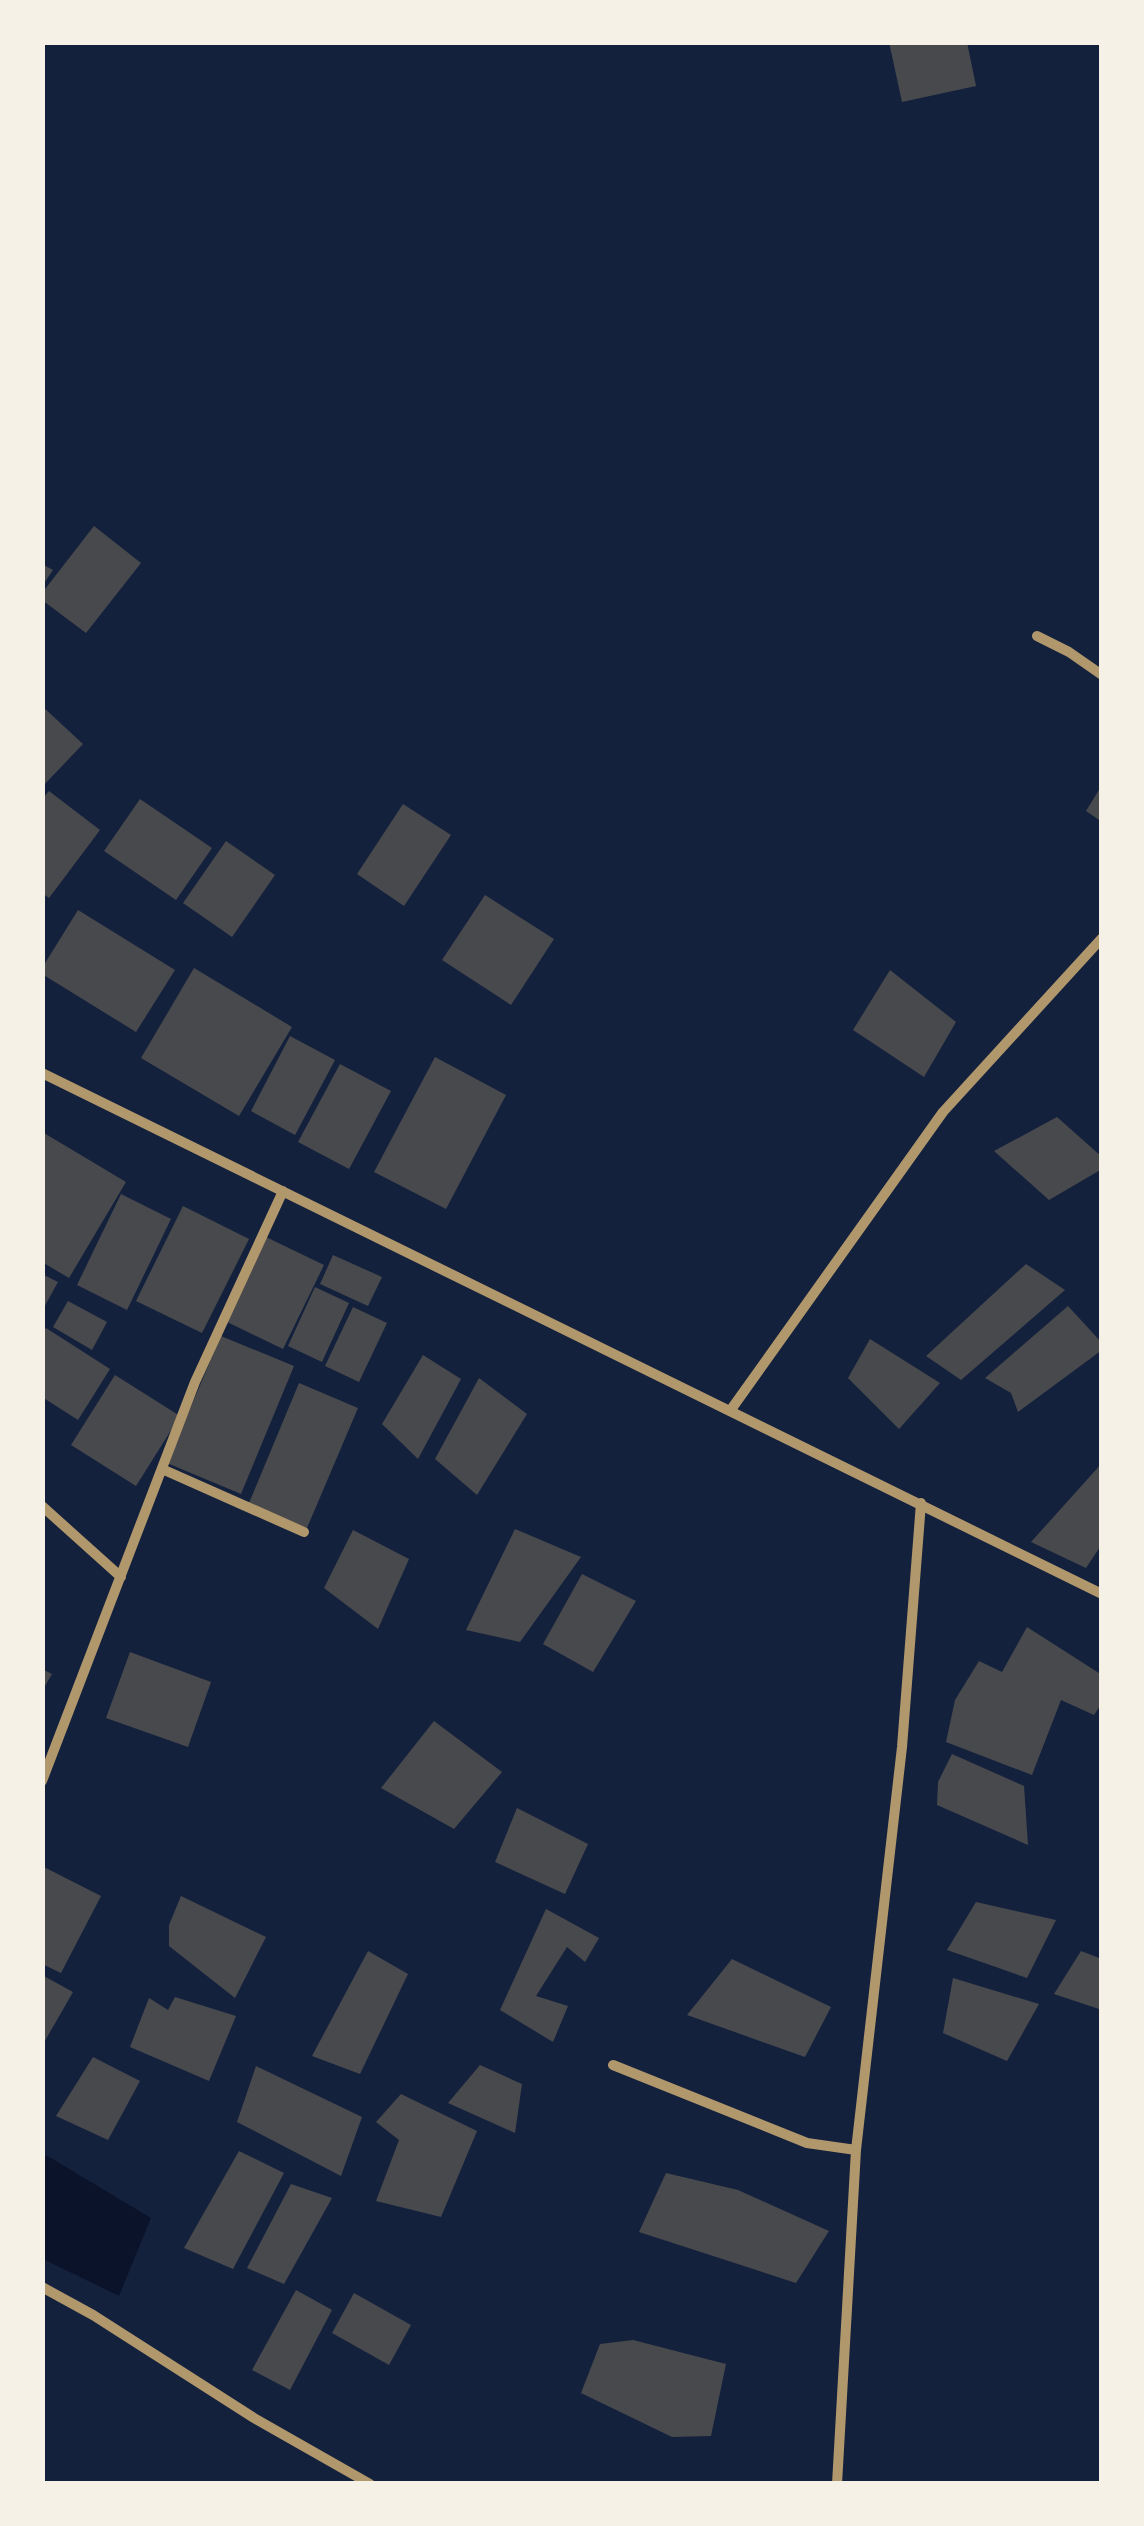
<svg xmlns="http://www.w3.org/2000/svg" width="1144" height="2526" viewBox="0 0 1144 2526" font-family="'Noto Sans',sans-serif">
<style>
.water{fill:#0b132b}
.building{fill:#48494c}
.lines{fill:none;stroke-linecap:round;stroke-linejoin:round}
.minor{stroke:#b1986c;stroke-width:10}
</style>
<rect width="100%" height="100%" fill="#14213d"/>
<path class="water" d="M46,2155L151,2218L119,2296L43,2259L42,2164Z"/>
<path class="building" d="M889,42H967L976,86L902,102Z
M94,526L141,563L86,633L42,600V593Z
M42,564L53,570L42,586Z
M42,706L83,744L42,787Z
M1102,785V822L1086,811Z
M49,791L100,830L49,898L42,893V799Z
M140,799L212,848L176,900L104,851Z
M403,804L451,835L404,906L357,874Z
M226,841L275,875L232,937L183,903Z
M485,895L554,939L511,1005L442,960Z
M78,910L175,970L136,1032L42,974V968Z
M194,968L292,1027L239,1116L141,1058Z
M890,970L956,1022L924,1077L853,1030Z
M290,1036L335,1060L295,1135L251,1111Z
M435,1057L506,1095L446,1209L374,1172Z
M340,1064L391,1091L349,1169L298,1142Z
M1057,1117L1102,1157V1169L1049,1200L994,1151Z
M44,1133L126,1182L69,1278L42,1262Z
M121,1194L171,1219L127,1310L77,1285Z
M183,1206L249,1239L202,1333L136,1301Z
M266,1237L324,1265L283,1349L225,1321Z
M333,1255L382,1277L368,1306L320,1284Z
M1026,1264L1065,1290L961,1380L926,1356Z
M42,1274L58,1282L42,1311Z
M315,1287L349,1303L322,1362L288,1346Z
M68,1301L107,1322L92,1350L53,1327Z
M1068,1306L1102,1343V1350L1018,1412L1011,1393L985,1378Z
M353,1307L387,1323L359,1382L325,1366Z
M46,1328L110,1369L78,1420L42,1397V1332Z
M221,1336L294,1366L241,1494L167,1463Z
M870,1339L940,1383L899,1429L848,1378Z
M423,1355L461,1379L418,1459L382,1424Z
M115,1375L180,1416L136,1486L71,1445Z
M479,1378L527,1414L477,1495L435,1459Z
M299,1383L358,1408L307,1528L249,1503Z
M1102,1463V1544L1086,1568L1031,1542Z
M515,1529L581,1557L520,1642L466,1630Z
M353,1530L409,1559L378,1629L324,1588Z
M582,1574L636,1601L593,1672L543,1644Z
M1027,1627L1102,1675V1703L1094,1715L1061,1700L1032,1775L946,1742L955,1700L979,1661L1002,1672Z
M130,1652L211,1682L188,1747L106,1718Z
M42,1669L52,1674L42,1691Z
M434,1721L502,1772L454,1829L381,1788Z
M952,1754L1024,1786L1028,1845L937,1805L938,1782Z
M517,1808L588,1844L565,1894L495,1862Z
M42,1866L101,1896L61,1973L42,1964Z
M181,1896L266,1937L235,1998L169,1946V1925Z
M976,1902L1056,1920L1027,1978L947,1950Z
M546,1909L599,1938L585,1962L567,1947L536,1996L568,2006L553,2042L500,2010Z
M368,1951L408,1974L360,2074L312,2056Z
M1081,1951L1102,1959V2010L1054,1994Z
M732,1959L831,2007L805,2057L687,2015Z
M42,1975L73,1992L42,2046Z
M953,1978L1039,2004L1007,2061L943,2033Z
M175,1997L236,2016L209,2081L130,2047L149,1998L168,2010Z
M93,2057L140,2081L108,2140L56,2116Z
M480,2065L522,2084L515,2133L448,2103Z
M256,2066L362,2117L341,2176L237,2122Z
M401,2094L477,2131L441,2217L376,2201L399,2140L376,2122Z
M239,2151L284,2173L233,2269L184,2248Z
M666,2173L738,2190L829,2231L796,2283L639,2232Z
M291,2184L332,2198L284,2284L247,2268Z
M296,2290L332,2310L290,2390L252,2370Z
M354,2293L411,2325L389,2365L332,2333Z
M633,2340L726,2364L711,2436L672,2437L581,2393L600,2344Z"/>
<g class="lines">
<path class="minor" d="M1037,636L1069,652L1102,675
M42,1073L1102,1594
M730,1411L943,1112L1102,938
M162,1469L304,1532
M42,1506L121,1577
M42,1781L195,1382L283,1191
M613,2065L807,2143L856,2150
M42,2287L93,2315L254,2418L370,2484
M837,2484L856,2150L902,1747L921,1503"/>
</g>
<rect width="1144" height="2526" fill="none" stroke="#f6f1e7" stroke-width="90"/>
</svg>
